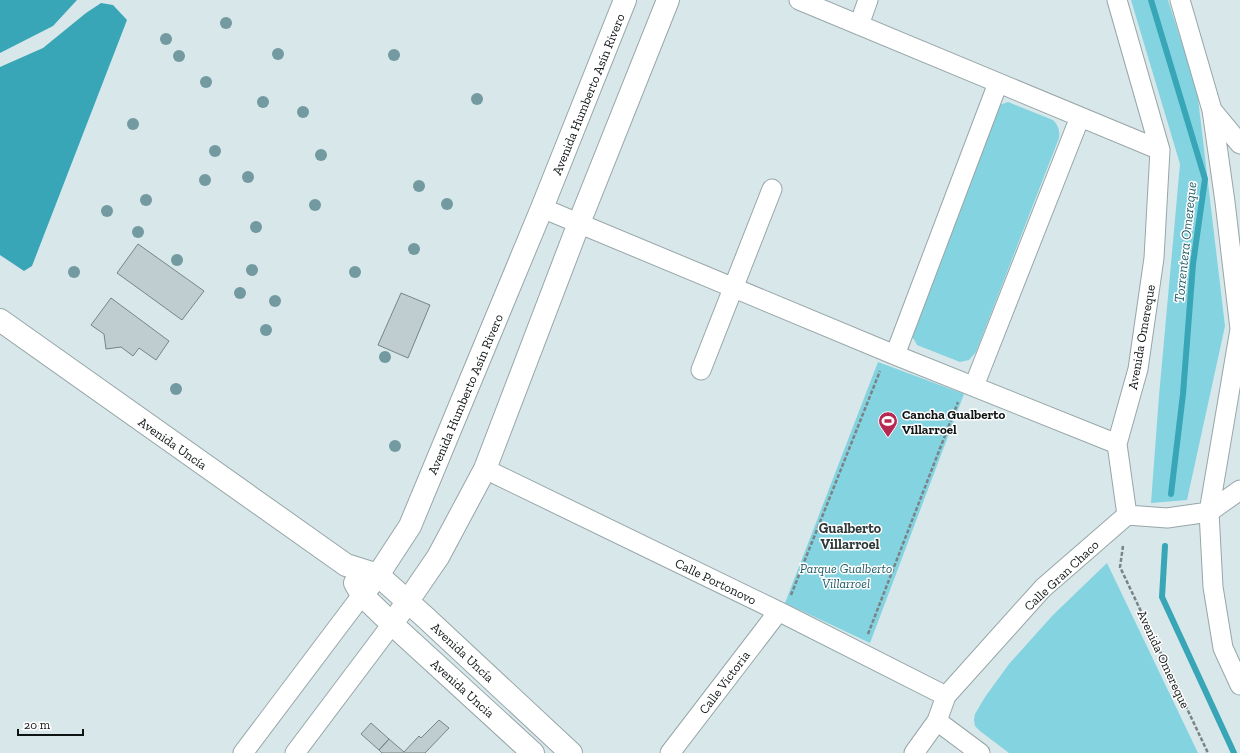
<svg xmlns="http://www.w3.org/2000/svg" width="1240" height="753" viewBox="0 0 1240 753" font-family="'Zilla Slab',serif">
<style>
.green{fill:#84d3e0}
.water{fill:#38a6b7}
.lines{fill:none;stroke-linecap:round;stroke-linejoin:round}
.stream{stroke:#38a6b7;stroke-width:6}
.building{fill:#bfcdd0;stroke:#778587}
.minor-casing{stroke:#97a6a8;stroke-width:21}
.tertiary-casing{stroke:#97a6a8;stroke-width:24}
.path{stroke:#7a8486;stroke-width:2.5;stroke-dasharray:4 2;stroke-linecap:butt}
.minor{stroke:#fff;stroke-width:19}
.tertiary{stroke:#fff;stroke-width:22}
.tree{fill:#729aa0}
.labels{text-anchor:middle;stroke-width:3;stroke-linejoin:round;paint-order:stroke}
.street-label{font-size:13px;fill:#0e1314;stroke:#fff}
.poi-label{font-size:13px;font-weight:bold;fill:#0e1314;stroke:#fff;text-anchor:start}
.park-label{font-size:13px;font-style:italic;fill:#1f5b64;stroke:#fff}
.water-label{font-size:14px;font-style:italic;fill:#245f68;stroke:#fff}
.neighbourhood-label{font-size:14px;font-weight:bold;fill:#2c383a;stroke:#fff}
</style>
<rect width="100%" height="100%" fill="#d8e7ea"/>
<path class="green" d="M1131,0H1168L1197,90L1225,326L1187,500L1151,503L1159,396L1180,164Z
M1008,102L1053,120C1058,125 1060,130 1059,138L976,352L969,360L960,362L917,345L912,336L999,105Z
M878,362L964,394L870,643L785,603Z
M1107,563L1198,753H1009L980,731L975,726L974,720L975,714L985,697L1009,664L1053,615Z"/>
<path class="water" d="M0,0H77L53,26L0,53Z
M101,3L113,5L127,20L32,266L24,271L0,255V67L43,48L86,13Z"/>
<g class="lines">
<path class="stream" d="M1151,0L1205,179L1193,264L1183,394L1171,494
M1165,546L1162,597L1234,753"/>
</g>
<path class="building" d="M138,244L204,291L182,320L117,273Z
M401,293L430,305L408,358L378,345Z
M111,298L169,341L156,360L139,348L133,356L121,347L106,349L104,334L91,325Z
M439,720L449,728L425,753H382L379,750L389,739L404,752L419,736L421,738Z
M371,723L389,739L379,750L361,734Z"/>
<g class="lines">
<g class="minor-casing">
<path id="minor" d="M799,0L1160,150
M1117,0L1160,150L1154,258L1138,369L1117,444L1127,515
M1180,0L1212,110L1225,202L1240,329L1209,512L1213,587L1223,648L1240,685
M859,25L868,0
M1212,110L1240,144
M542,208L895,355L1117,444
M895,355L998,83
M701,370L772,189
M974,386L1080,117
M485,469L784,614L946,696
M937,721L980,753
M243,753L362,595
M295,753L392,624
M670,753L778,612
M914,753L937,721L946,696L1043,588L1127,515L1167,518L1209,512L1240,490"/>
</g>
<g class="tertiary-casing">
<path id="tertiary" d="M0,320L346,565L378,575L426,618L571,753
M355,583L362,595L392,624L533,753
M362,595L378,575L410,526L542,208L625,0
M392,624L438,557L485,469L579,223L668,0"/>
</g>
<path class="path" d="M1123,546L1120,567L1208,753
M791,595L880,371
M868,634L958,402"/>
<use href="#minor" class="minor"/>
<use href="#tertiary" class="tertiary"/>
</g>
<g class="tree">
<circle cx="226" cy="23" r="6"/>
<circle cx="166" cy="39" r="6"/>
<circle cx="278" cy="54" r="6"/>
<circle cx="394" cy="55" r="6"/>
<circle cx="179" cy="56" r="6"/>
<circle cx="206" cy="82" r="6"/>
<circle cx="477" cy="99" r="6"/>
<circle cx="263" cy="102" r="6"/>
<circle cx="303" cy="112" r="6"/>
<circle cx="133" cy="124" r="6"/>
<circle cx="215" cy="151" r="6"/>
<circle cx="321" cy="155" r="6"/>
<circle cx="248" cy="177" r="6"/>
<circle cx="205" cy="180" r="6"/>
<circle cx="419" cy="186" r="6"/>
<circle cx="146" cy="200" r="6"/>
<circle cx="447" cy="204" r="6"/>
<circle cx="315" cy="205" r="6"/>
<circle cx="107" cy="211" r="6"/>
<circle cx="256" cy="227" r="6"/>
<circle cx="138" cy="232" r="6"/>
<circle cx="414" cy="249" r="6"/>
<circle cx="177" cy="260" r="6"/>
<circle cx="252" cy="270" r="6"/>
<circle cx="74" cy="272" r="6"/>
<circle cx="355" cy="272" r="6"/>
<circle cx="240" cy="293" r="6"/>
<circle cx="275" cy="301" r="6"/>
<circle cx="266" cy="330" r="6"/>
<circle cx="385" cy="357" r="6"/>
<circle cx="176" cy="389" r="6"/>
<circle cx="395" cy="446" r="6"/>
</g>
<defs>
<g id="stadium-pin" transform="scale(1)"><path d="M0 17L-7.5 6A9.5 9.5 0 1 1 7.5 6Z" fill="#b72853" stroke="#fff"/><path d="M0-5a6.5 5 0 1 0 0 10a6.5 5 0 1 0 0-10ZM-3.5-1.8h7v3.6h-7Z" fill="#fff"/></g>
</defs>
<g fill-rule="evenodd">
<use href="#stadium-pin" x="888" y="421"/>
</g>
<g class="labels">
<g class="street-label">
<text transform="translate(588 94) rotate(-68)" y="5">Avenida Humberto Asín Rivero</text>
<text transform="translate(1141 337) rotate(-80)" y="5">Avenida Omereque</text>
<text transform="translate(465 394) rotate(-67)" y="5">Avenida Humberto Asín Rivero</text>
<text transform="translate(173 443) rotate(35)" y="5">Avenida Uncía</text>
<text transform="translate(1061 575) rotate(-43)" y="5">Calle Gran Chaco</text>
<text transform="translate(716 581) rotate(26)" y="5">Calle Portonovo</text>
<text transform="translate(463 652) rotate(43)" y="5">Avenida Uncía</text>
<text transform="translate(1164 659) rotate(65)" y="5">Avenida Omereque</text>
<text transform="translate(724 682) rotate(-53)" y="5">Calle Victoria</text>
<text transform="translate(463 688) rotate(42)" y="5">Avenida Uncia</text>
</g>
<g class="poi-label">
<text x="902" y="419">Cancha Gualberto<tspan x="902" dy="15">Villarroel</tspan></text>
</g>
<g class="park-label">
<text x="846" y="573">Parque Gualberto<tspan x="846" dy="15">Villarroel</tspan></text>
</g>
<g class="water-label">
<text transform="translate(1185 242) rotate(-84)" y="5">Torrentera Omereque</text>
</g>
<g class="neighbourhood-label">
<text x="850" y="533">Gualberto<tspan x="850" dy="16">Villarroel</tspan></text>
</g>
</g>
<path d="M18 729v6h65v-6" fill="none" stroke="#0e1314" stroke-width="2"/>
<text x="24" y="729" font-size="12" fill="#0e1314" stroke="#ffffff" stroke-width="3" paint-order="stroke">20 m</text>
</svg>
